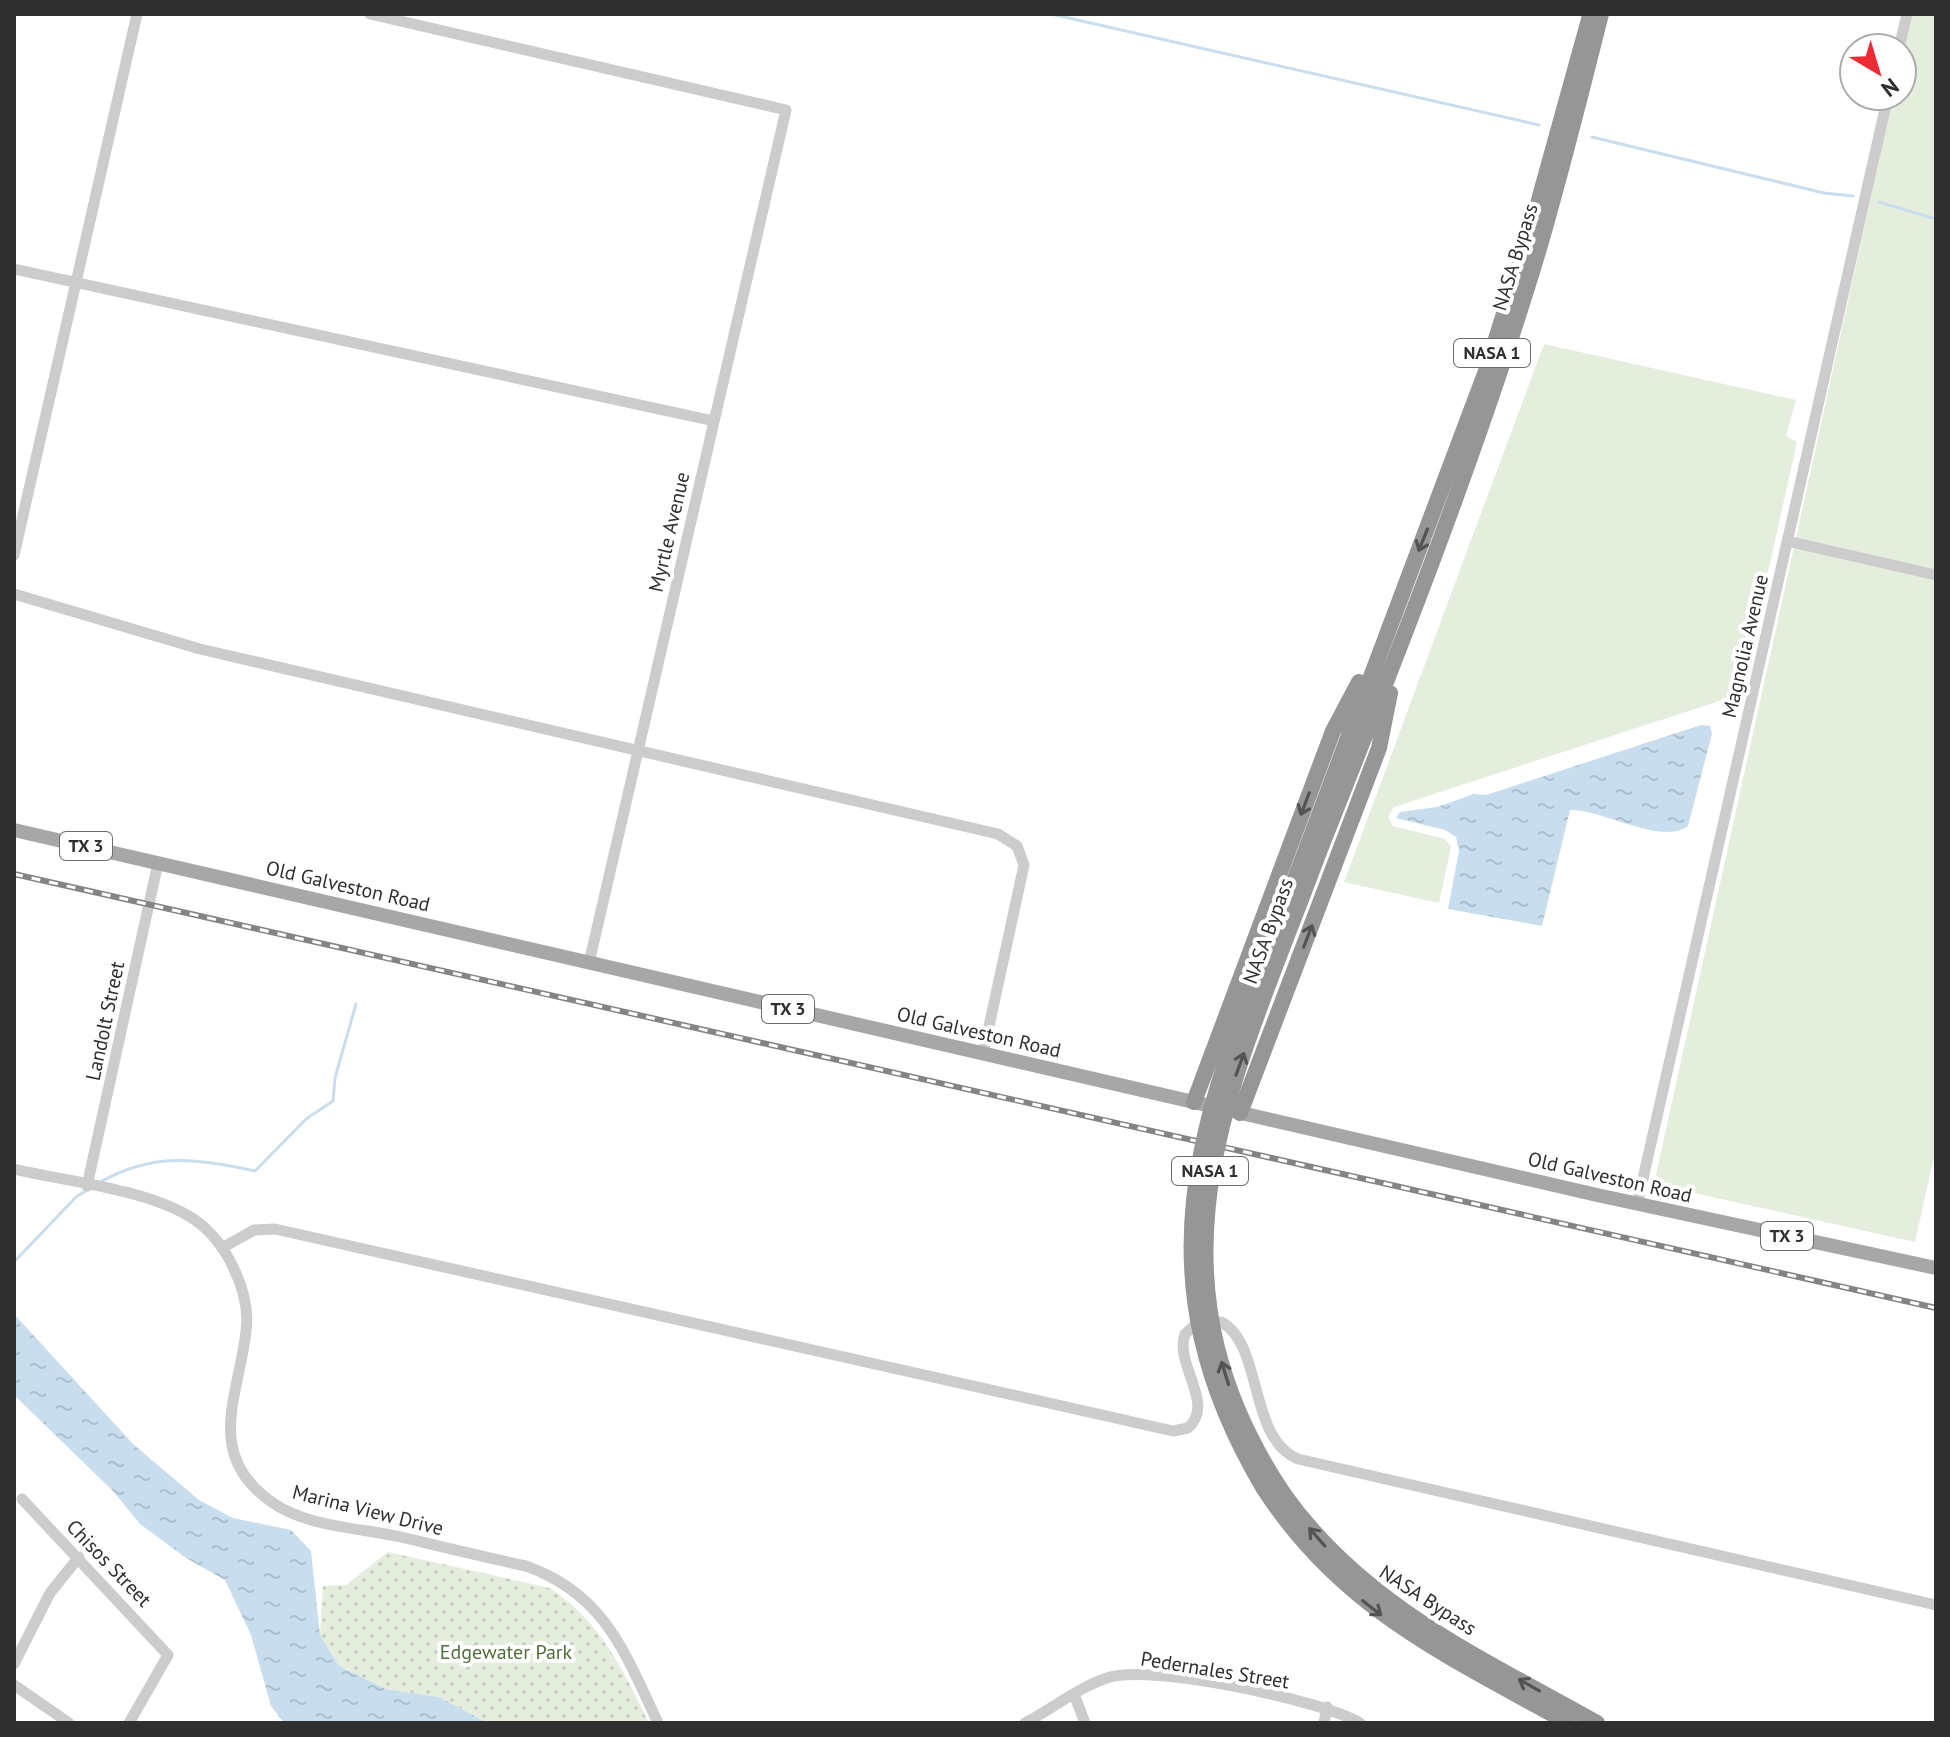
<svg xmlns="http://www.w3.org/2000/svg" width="1950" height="1737" viewBox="0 0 1950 1737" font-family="'PT Sans',sans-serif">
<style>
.green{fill:#e5eddd}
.park{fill:url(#park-dots)}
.water{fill:url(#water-ripples)}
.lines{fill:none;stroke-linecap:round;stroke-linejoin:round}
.stream{stroke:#c8deee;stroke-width:3}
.minor{stroke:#ccc;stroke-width:11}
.major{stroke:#a7a7a7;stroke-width:14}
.highway{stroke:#969696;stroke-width:16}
.rail-casing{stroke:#848484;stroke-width:6}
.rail{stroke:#fff;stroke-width:3;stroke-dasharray:9;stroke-linecap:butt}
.highway-bridge{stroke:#969696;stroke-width:16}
.oneway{stroke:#535353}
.labels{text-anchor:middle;stroke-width:8;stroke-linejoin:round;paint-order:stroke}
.shield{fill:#fff;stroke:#6d6d6d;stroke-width:2}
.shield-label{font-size:18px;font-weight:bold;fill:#2f2f2f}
.street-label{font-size:20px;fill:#2f2f2f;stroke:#fff}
.park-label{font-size:20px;fill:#516e3a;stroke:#fff}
</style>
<defs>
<pattern id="park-dots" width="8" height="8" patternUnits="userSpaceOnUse" patternTransform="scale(2)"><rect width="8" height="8" fill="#e5eddd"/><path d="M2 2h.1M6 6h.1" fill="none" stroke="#c5ccbe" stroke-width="1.8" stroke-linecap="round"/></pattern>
<pattern id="water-ripples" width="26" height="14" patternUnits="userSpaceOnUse" patternTransform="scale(2)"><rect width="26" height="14" fill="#c8deee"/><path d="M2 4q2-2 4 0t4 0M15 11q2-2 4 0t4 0" fill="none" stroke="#acbfcc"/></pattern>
</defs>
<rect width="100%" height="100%" fill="#fff"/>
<path class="green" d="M1911,14H1936V1148L1915,1242L1654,1184L1893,96H1902V56Z
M1544,344L1796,400L1786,436L1797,442L1741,694L1394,807L1388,817L1393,826L1445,839L1451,847L1439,903L1344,882Z"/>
<path class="park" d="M388,1552L550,1588C601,1622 623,1670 649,1723H488L439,1697L386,1689L339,1666L320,1636L323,1586L346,1585Z"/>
<path class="water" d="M1701,725L1710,726L1712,734L1688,826C1662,846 1602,809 1570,810L1542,926L1448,909L1459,851L1456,837L1445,830L1396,818L1400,812L1437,807L1474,794L1486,795Z
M14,1314L133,1444L199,1500L233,1518L291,1530L311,1551L320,1635L339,1666L386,1689L439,1697L488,1723H284L271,1706L251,1635L225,1580L186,1558L140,1524L113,1491L14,1395Z"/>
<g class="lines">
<path class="stream" d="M1051,14L1539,125
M1592,137L1824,193L1853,196
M1879,202L1936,219
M99,1183C151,1152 198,1158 255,1171L306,1119L333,1101L335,1078L356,1004
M14,1262L76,1197L89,1189"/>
<path class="minor" d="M370,14L786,110L589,963
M1899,48L1907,14
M14,269L714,421
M1787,541L1936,575
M14,555L137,14
M14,594L200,649L998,834L1017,846L1024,865L983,1054
M14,1169C68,1182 149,1189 195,1220C211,1231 225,1249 233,1267C243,1287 249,1308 246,1331C239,1396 203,1455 273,1503C308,1527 360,1528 401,1537C443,1547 484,1557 526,1566C605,1594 625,1653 658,1723
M87,1186L158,863
M1637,1205L1888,96
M222,1248L254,1230L275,1229L1173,1431L1188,1428C1216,1403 1174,1365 1185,1334L1195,1325L1221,1322C1263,1343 1248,1439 1298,1459L1936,1605
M22,1499L168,1655L129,1723
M14,1664L50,1593L79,1557
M14,1685L69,1723
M1074,1694L1085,1723
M1025,1723C1052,1709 1077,1688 1107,1678C1149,1663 1321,1700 1360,1723
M1324,1723L1327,1707"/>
<path class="major" d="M14,830L1597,1195L1936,1268"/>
<path class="highway" d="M1307,847L1486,371L1534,218L1590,16
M1319,852C1395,661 1471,469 1532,272C1558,187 1579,100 1601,14
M1194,1102L1333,731L1359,682
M1240,1113L1379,748L1390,693
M1264,1489C1343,1610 1447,1655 1568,1723
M1283,1493C1363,1606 1480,1657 1597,1723"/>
<g class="rail-casing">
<path id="rail" d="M14,874L1936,1308"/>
</g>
<use href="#rail" class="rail"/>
<path class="highway-bridge" d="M1264,1489C1121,1249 1219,1080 1307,847
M1283,1493C1131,1264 1235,1079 1319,852"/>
</g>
<defs><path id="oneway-shaft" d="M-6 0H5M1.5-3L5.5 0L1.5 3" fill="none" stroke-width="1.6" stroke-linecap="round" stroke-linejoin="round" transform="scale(2)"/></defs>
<g class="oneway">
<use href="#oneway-shaft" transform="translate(1423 540) rotate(112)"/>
<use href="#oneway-shaft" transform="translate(1305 804) rotate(111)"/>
<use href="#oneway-shaft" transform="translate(1308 936) rotate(-69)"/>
<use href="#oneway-shaft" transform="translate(1240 1064) rotate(-70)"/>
<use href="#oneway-shaft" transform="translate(1225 1373) rotate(-107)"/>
<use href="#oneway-shaft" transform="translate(1317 1537) rotate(-131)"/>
<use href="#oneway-shaft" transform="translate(1372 1608) rotate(38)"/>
<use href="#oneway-shaft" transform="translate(1529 1685) rotate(-151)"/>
</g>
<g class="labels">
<g class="shield">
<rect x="1454" y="339" width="76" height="28" rx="6"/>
<rect x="60" y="832" width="52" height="28" rx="6"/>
<rect x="762" y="995" width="52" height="28" rx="6"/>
<rect x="1172" y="1157" width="76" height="28" rx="6"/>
<rect x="1761" y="1222" width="52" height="28" rx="6"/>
</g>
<g class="shield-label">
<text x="1492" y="359">NASA 1</text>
<text x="86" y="852">TX 3</text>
<text x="788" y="1015">TX 3</text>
<text x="1210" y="1177">NASA 1</text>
<text x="1787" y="1242">TX 3</text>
</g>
<g class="street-label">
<text transform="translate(1515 257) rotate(-73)" y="7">NASA Bypass</text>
<text transform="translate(669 532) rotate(-77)" y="7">Myrtle Avenue</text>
<text transform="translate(1745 646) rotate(-77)" y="7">Magnolia Avenue</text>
<text transform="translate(348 886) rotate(13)" y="7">Old Galveston Road</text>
<text transform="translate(1268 931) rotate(-70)" y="7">NASA Bypass</text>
<text transform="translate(105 1021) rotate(-78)" y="7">Landolt Street</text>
<text transform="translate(979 1032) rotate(13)" y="7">Old Galveston Road</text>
<text transform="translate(1610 1177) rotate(13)" y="7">Old Galveston Road</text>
<text transform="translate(368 1510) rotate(14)" y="7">Marina View Drive</text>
<text transform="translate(109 1563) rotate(46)" y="7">Chisos Street</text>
<text transform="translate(1428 1600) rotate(33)" y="7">NASA Bypass</text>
<text transform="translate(1215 1670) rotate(9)" y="7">Pedernales Street</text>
</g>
<g class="park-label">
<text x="506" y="1659">Edgewater Park</text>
</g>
</g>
<rect width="1950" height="1737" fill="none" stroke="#2f2f2f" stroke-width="32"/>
<g transform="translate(1878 72) rotate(142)"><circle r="38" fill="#ffffff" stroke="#acacac" stroke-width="2"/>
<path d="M0-6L14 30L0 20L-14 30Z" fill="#ee2a35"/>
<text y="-12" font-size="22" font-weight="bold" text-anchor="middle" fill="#2f2f2f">N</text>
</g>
</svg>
